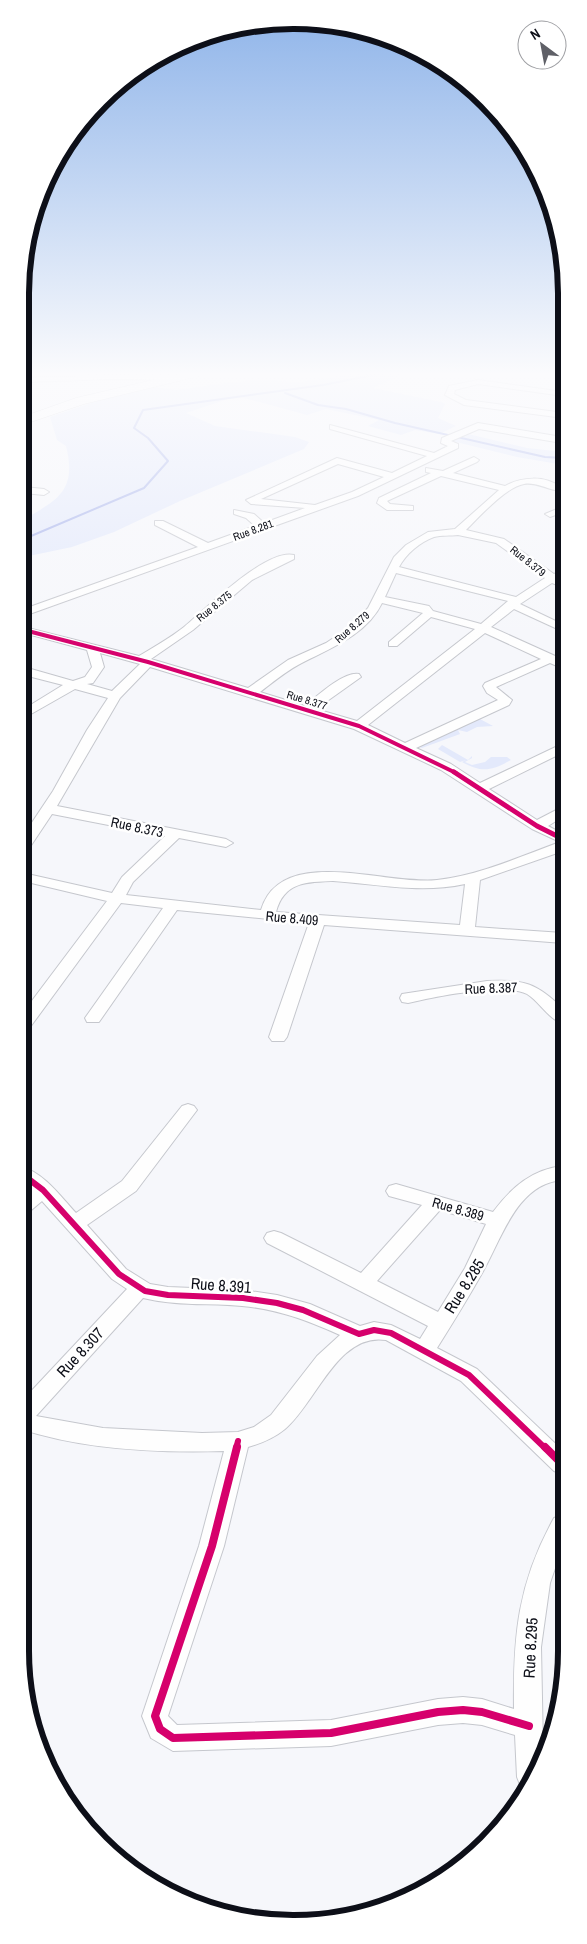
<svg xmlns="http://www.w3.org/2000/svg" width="587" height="1944" font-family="'Archivo Narrow',sans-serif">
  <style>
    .green { fill: #e3e9fb }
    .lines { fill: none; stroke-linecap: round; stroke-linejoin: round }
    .stream { stroke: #a6b2eb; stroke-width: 2 }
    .minor-casing { stroke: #c5c7cd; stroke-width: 2 }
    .highway-casing { stroke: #c5c7cd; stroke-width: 1 }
    .minor { fill: #fefefe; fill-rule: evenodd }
    .highway { fill: #fefefe; fill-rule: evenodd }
    .cycleway-far3-casing { stroke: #fff; stroke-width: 6 }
    .cycleway-far2-casing { stroke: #fff; stroke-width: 8 }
    .cycleway-far1-casing { stroke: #fff; stroke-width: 9 }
    .cycleway-casing { stroke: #fff; stroke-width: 11 }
    .cycleway-far3 { stroke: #d6006c; stroke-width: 4 }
    .cycleway-far2 { stroke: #d6006c; stroke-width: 5 }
    .cycleway-far1 { stroke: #d6006c; stroke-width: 6 }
    .cycleway { stroke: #d6006c; stroke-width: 8 }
    .labels { text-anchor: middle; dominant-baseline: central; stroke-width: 5; stroke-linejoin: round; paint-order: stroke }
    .far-street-label { font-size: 11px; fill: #0d0f18; stroke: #fff }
    .street-label { font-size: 14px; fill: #0d0f18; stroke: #fff }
    .near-street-label { font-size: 16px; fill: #0d0f18; stroke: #fff }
    .rim { fill: none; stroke: #0d0f18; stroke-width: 6 }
  </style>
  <rect width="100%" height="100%" fill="#f6f7fb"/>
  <g class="green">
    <path d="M363,373H406L373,388L441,402L445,404L438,418L456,426L439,434L415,430L401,435L368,426L379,420L326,409L307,415L237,396L186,413L215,426L295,437L309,442L304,449L180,501L114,532L72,547L24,557V519C59,500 77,489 66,446L57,440L50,417L112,396L154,387L176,390L233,382L261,380L299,382Z"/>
    <path d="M468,434L527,448L564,452V465L517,457L452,441Z"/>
    <path d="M480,719L493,726L477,727L467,732L458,730L460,734L422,748L416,746Z"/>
    <path d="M442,745L468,760L472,756V758L465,762L472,765L485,762L491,757H507L511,760C491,771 482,773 462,762L466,760L460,762L438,749Z"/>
  </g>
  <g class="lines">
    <g class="stream">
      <path d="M285,393L318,405L346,409L395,423L545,457L564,458"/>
      <path d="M24,539L144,488L168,461L148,438L134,428L143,410L323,385L383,373"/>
    </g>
    <defs>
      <g id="minor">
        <path d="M113,375L176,376L180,378L176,380L113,379L25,382V378Z"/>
        <path d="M478,380L564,392V396L478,384L455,390L454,394L466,400L564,413V418L464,405L445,395L449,386Z"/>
        <path d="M478,423L556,436L564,434V440L556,442L479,429L451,441L458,444V448L358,496L24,616V609L198,547L155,525V521H163L208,543L255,526L246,518L234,514V510L254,514L264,523L305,508L251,504L246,500L337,458L392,473L427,456L330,429V425L434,453L448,446L441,443L442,438ZM338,464L384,477L352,492L315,505L261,499Z"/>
        <path d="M474,457L479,460L477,462L453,473L505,486C521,477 545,475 560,487L555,490C545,488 534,482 524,484C506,487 479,517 466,530L504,539L554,574L564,570V577L561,578L564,581V585L560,586L552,583L520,604L564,625V632L514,609L491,627L564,660V669L550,663L496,687L512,700L509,705L416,748L451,764L480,783L564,743V752L489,789L537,820L564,806V816L548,826L563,834V851L480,880L475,927L563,933V943L324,925L287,1037L284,1041H272L269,1037L309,923L177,910L99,1022H87L85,1018L163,908L121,903L28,1030L22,1031V1014L107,901L23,881V873L112,893L122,877L165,836L52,814L28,850L23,851V836L53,791L87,730L108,698L75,689L24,718V709L63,685L24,675V667L73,681L85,677L92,667L87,650L24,633V627L139,656C154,647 170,638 184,627C205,610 266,548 294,555V559L252,580L193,630L151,659L248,688L288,660L326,643L347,629L368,608L394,557L406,545L428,532L455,529L499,490L441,476L387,501L390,504L413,506V510H387L377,503L379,498L431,473L426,472V468L443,471ZM458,535L496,543L545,578L516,597L399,567C406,554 420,542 434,537C441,535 451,536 458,535ZM396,573L508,601L481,624L433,611L429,606L385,597ZM382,603L423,613L389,642V646H397L431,617L475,629L357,721L316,709L361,677L359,674C344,671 317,696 305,706L260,692C272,683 285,672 298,665C328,649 366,636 382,603ZM485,633L541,659L485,683L483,686L487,693L498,700L405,743L368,725ZM100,653L140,664L112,691L87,684L93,683L104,667ZM150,667L354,729L441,770L532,829L560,842C519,857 480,875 437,880C387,886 281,843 261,910L126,895L133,882L179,838L226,847L233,843L226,839L57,806L120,698ZM333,881C378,884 420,894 465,884L460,925L276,912C284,882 306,882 333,881Z"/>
        <path d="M24,487L44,489L49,492L44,495L24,493Z"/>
        <path d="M564,506V512L550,517L545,514Z"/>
        <path d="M487,981C523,979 537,983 563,1009V1023C549,1020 540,1002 527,994C506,982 433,997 408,1003L402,1002L400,998L402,994Z"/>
        <path d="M188,1104L194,1106L197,1110L136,1191L87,1225L126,1269L150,1284L168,1287L243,1290L277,1295L310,1304L360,1326L374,1322L391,1325L420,1339L428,1326L267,1243L264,1238L267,1233L274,1231L281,1233L361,1273L422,1205L389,1196L386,1191L389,1186L396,1184L493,1212C511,1188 532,1169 563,1166V1180C516,1183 501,1241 481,1275C467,1300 452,1324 437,1348L477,1369L562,1450V1474L554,1471L461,1381L386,1340C338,1332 316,1403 285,1429C274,1438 262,1443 248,1447L224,1546L168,1716L177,1725L331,1720L438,1699L463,1697L482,1699L514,1709C513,1635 518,1583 554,1518L562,1515V1548L550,1583L541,1647L543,1749L527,1789L521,1787L517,1777L515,1735L482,1725L463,1723L438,1725L331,1746L173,1751L151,1738L142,1716L199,1546L224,1451C157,1453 85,1450 21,1429V1402L127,1289L112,1279L42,1201L29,1212L22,1214V1197L30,1190L22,1184V1167C44,1173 61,1197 76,1213L122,1181L182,1106ZM440,1210L486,1224L465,1268L438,1312L377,1281ZM143,1298C175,1306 209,1303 242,1306C278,1309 308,1321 340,1335L317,1356L271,1415L254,1427L238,1432L202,1433L103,1428L36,1416Z"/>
      </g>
      <path id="highway" d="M183,373H205L203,375L84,404L25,424V416L76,398Z"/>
    </defs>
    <use href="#minor" class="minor-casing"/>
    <use href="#highway" class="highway-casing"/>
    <use href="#minor" class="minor"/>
    <use href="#highway" class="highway"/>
    <defs>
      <path id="cycleway-far3" d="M24,630L148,662L359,726L456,773"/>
      <path id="cycleway-far2" d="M454,772L537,826L563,839"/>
      <g id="cycleway-far1">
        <path d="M22,1174L43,1190L119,1274L145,1291L168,1295L243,1298L277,1303L303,1310L359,1334L374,1330L391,1333L469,1375L546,1449"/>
        <path d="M236,1449L238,1441"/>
      </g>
      <g id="cycleway">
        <path d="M237,1447L212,1546L155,1716L160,1729L173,1738L331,1733L438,1712L463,1710L482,1712L529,1726"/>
        <path d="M545,1447L562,1464"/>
      </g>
    </defs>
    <use href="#cycleway-far3" class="cycleway-far3-casing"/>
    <use href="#cycleway-far2" class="cycleway-far2-casing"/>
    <use href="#cycleway-far1" class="cycleway-far1-casing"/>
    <use href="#cycleway" class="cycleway-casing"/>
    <use href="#cycleway-far3" class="cycleway-far3"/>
    <use href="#cycleway-far2" class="cycleway-far2"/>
    <use href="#cycleway-far1" class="cycleway-far1"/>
    <use href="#cycleway" class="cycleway"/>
  </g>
  <linearGradient id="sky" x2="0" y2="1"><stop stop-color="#8db3e9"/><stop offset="0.58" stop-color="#fbfbfd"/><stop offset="1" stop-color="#fbfbfd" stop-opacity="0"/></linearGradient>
  <rect width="587" height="645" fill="url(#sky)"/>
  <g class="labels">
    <g class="far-street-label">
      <text transform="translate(253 530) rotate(-20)">Rue 8.281</text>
      <text transform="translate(528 561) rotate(38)">Rue 8.379</text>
      <text transform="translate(214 606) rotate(-39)">Rue 8.375</text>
      <text transform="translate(352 627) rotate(-41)">Rue 8.279</text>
      <text transform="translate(307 700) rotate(17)">Rue 8.377</text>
    </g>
    <g class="street-label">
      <text transform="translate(137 827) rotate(12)">Rue 8.373</text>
      <text transform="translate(292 918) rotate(5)">Rue 8.409</text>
      <text transform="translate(491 988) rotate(-2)">Rue 8.387</text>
      <text transform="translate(458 1209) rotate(16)">Rue 8.389</text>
    </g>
    <g class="near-street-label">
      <text transform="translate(221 1285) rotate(4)">Rue 8.391</text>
      <text transform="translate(464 1286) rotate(-58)">Rue 8.285</text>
      <text transform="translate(80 1352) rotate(-47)">Rue 8.307</text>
      <text transform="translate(530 1648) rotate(-87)">Rue 8.295</text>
    </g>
  </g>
  <path d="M0 0H587V1944H0ZM293 29H294A264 264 0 0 1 558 293V1651A264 264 0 0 1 294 1915H293A264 264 0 0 1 29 1651V293A264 264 0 0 1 293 29Z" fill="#fff" fill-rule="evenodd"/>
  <path class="rim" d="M293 29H294A264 264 0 0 1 558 293V1651A264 264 0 0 1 294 1915H293A264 264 0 0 1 29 1651V293A264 264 0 0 1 293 29Z"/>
  <g transform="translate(542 45) rotate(328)"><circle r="24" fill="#ffffff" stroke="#9e9fa3"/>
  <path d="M0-4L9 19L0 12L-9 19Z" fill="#5f6067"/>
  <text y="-8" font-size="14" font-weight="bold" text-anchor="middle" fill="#0d0f18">N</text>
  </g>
</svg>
